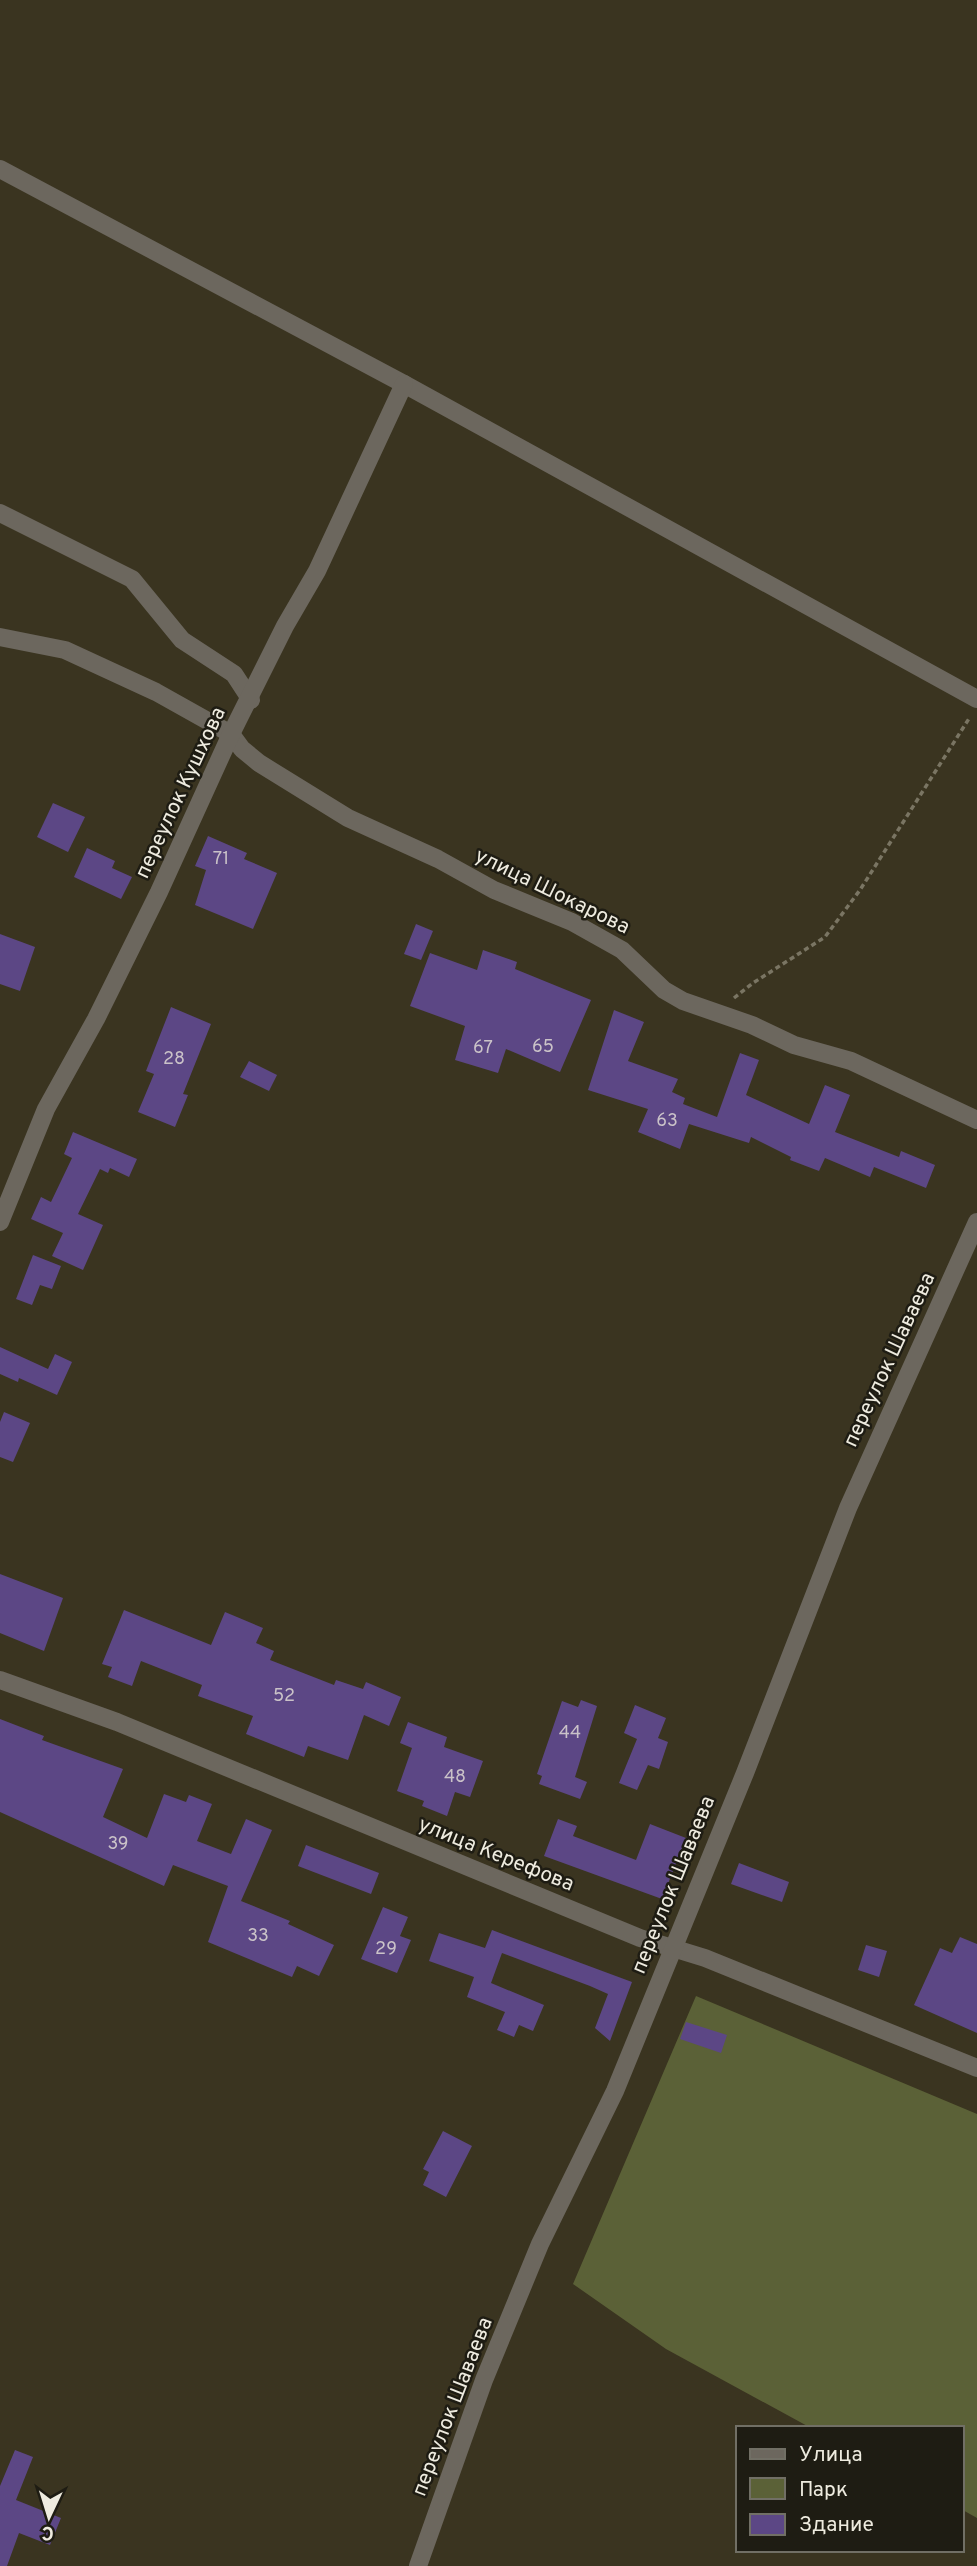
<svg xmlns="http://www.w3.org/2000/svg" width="977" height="2566" font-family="Overpass,sans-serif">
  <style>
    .green { fill: #5b6137 }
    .building { fill: #5c4785 }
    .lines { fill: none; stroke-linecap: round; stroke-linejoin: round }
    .path { stroke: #7a7563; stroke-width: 3.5; stroke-dasharray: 5 3.5; stroke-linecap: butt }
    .minor { stroke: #6c675e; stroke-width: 18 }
    .labels { text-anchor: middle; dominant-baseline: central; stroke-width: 5; stroke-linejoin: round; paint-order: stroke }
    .number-label { font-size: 18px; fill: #cac2c8 }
    .street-label { font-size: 21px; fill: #eeebdf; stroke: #1e1c13 }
  </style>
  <rect width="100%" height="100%" fill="#3a3420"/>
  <path class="green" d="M696,1996L977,2114V2518L961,2509V2428H811L666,2349L573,2284Z"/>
  <g class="building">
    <path d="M53,803L85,817L68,852L37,837Z"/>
    <path d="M208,836L247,853L244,859L277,873L253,929L195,905L206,870L195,866Z"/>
    <path d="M87,848L115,861L112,868L132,877L121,899L74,877Z"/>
    <path d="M416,924L433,931L421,960L404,954Z"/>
    <path d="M0,934L35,947L20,991L0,984Z"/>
    <path d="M483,950L517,962L515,969L591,1000L560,1072L506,1049L498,1073L455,1060L465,1026L410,1006L430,953L477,970Z"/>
    <path d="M171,1007L211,1024L183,1094L188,1095L175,1127L138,1112L154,1074L146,1071Z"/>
    <path d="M614,1010L644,1022L628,1061L678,1079L672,1092L685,1098L683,1104L717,1117L740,1053L759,1060L746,1095L809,1124L825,1085L850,1095L835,1132L899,1157L901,1151L935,1165L926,1188L874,1167L870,1177L825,1158L819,1171L790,1160L791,1157L751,1137L749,1143L689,1124L680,1149L638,1132L648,1109L588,1090Z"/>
    <path d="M249,1061L277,1075L269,1091L240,1077Z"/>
    <path d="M73,1132L137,1159L129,1177L110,1168L108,1173L100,1169L78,1214L103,1225L83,1270L52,1256L63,1233L31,1219L41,1197L51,1202L72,1158L64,1154Z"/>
    <path d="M33,1255L61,1266L52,1289L40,1285L32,1305L16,1299Z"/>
    <path d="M0,1347L48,1369L55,1354L72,1362L57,1395L19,1378L18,1382L0,1374Z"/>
    <path d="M4,1412L30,1423L13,1462L0,1457V1422Z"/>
    <path d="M0,1574L63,1598L44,1651L0,1633Z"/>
    <path d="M124,1610L211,1645L225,1612L263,1628L256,1643L274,1651L270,1660L334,1685L336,1680L363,1689L366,1682L401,1697L389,1726L364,1715L348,1760L308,1746L304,1757L246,1734L253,1716L198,1696L202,1685L141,1661L132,1686L108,1677L112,1667L102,1664Z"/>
    <path d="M581,1700L597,1706L575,1777L587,1782L580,1799L539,1784L542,1776L537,1774L562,1701L578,1707Z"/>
    <path d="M635,1705L666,1718L658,1738L668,1742L659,1769L648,1765L637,1790L619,1783L637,1739L624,1733Z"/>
    <path d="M0,1719L44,1736L42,1740L123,1769L103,1817L147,1838L164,1794L186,1802L189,1795L212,1804L197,1841L231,1854L246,1819L272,1830L241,1901L290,1921L288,1924L334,1945L319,1976L297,1966L292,1977L208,1942L228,1886L173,1865L164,1886L0,1812Z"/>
    <path d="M408,1722L447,1737L444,1747L483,1761L470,1797L455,1792L447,1816L422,1806L424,1801L397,1791L412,1748L400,1743Z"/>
    <path d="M558,1819L577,1826L573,1836L636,1860L650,1824L686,1838L662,1899L544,1856Z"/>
    <path d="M306,1845L379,1873L371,1894L298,1866Z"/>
    <path d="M739,1863L789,1882L782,1902L731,1884Z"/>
    <path d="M383,1907L408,1917L400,1936L411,1940L397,1973L361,1959Z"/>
    <path d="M492,1930L632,1982L610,2041L595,2028L608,1994L590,1986L502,1953L491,1983L544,2005L533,2031L519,2025L514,2037L497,2030L505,2012L467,1997L474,1977L429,1961L439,1933L485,1948Z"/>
    <path d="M960,1937L977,1944V2033L914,2005L940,1948L952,1953Z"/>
    <path d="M866,1945L887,1951L879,1977L858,1970Z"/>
    <path d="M686,2022L727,2035L721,2053L680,2039Z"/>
    <path d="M443,2131L472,2146L446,2197L423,2185L429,2172L423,2169Z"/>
    <path d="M15,2450L33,2457L16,2500L61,2518L50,2545L19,2533L7,2566H0V2486Z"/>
  </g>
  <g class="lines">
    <path class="path" d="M734,998L753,983L825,937L860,890L970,717"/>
    <g class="minor">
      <path d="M0,169L404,384L977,699"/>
      <path d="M0,513L132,579L182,640L234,674L251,700"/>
      <path d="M0,637L65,650L156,692L231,734L242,749L259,763L348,818L438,859L494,890L572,922L622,950L664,990L683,1001L752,1025L794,1045L851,1061L977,1120"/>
      <path d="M0,1222L46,1109L96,1019L159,892L231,734L285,626L317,571L404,384"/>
      <path d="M0,1680L117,1722L640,1938L705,1958L977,2068"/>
      <path d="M418,2566L484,2380L540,2244L615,2091L745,1773L848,1508L977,1222"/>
    </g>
  </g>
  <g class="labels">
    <g class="number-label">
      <text x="221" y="859">71</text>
      <text x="543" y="1047">65</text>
      <text x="483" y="1048">67</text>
      <text x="174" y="1059">28</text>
      <text x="667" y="1121">63</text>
      <text x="284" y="1696">52</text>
      <text x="570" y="1733">44</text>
      <text x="455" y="1777">48</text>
      <text x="118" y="1844">39</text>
      <text x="258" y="1936">33</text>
      <text x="386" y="1949">29</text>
    </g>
    <g class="street-label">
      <text transform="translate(181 793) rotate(-65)">переулок Кушхова</text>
      <text transform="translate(552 892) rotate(26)">улица Шокарова</text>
      <text transform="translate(890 1360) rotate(-65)">переулок Шаваева</text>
      <text transform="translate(496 1855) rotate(22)">улица Керефова</text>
      <text transform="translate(674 1885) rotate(-68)">переулок Шаваева</text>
      <text transform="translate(453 2407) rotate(-69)">переулок Шаваева</text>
    </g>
  </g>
  <rect x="736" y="2426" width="228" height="126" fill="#1e1c13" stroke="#716f65" stroke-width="2"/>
  <rect x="750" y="2449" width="35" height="10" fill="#6c675e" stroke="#716f65" stroke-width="2"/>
  <text x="799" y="2461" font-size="21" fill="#eeebdf">Улица</text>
  <rect x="750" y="2478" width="35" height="21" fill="#5b6137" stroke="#716f65" stroke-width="2"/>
  <text x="799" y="2496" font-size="21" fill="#eeebdf">Парк</text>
  <rect x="750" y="2514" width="35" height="21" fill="#5c4785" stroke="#716f65" stroke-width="2"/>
  <text x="799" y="2531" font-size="21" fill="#eeebdf">Здание</text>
  <g transform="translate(49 2517) rotate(184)" stroke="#1e1c13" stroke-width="5" paint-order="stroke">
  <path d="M0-5L12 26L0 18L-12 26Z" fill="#eeebdf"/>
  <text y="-10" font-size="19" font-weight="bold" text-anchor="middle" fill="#eeebdf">С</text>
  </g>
</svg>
